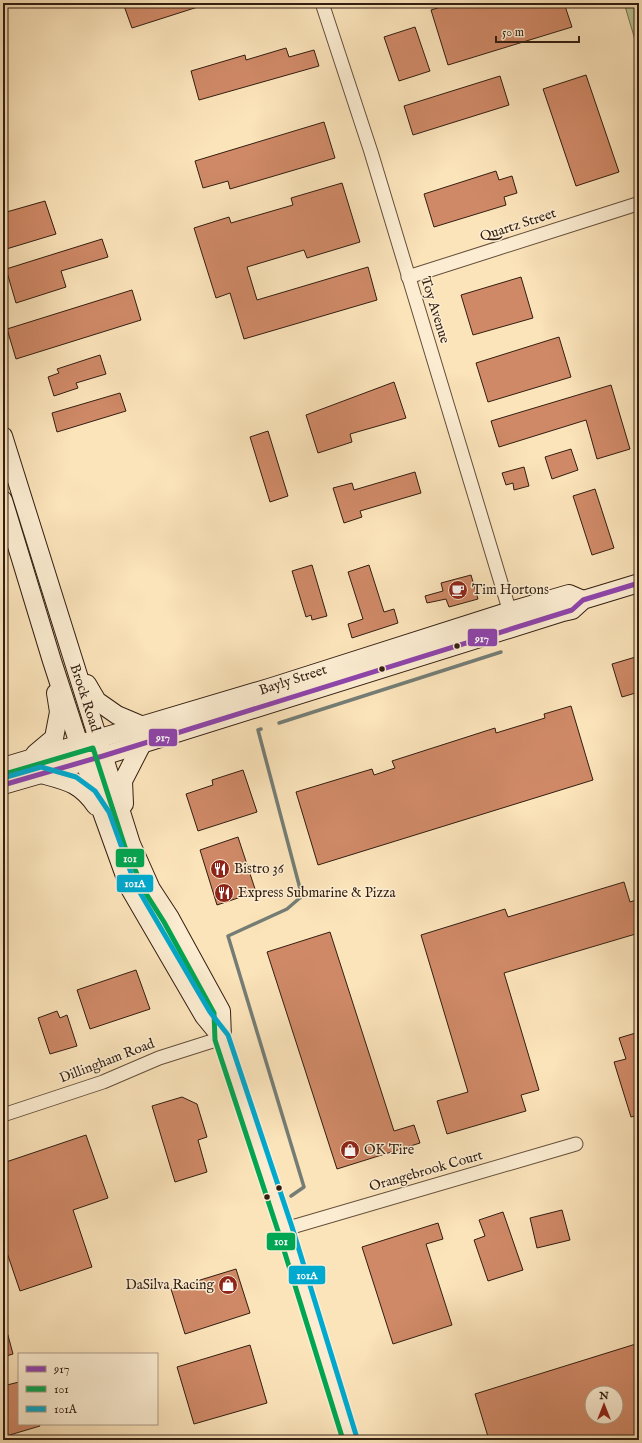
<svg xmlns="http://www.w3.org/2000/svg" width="642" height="1443" font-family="'IM FELL English',serif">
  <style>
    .green { fill: #bac593; stroke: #767252 }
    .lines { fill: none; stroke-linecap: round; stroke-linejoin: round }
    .stream { stroke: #747d75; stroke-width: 3.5 }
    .building { fill: #cf8967; stroke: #321e11; fill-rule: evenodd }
    .minor-casing { stroke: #644f3b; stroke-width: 15 }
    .secondary-casing { stroke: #321e11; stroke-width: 20 }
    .minor { stroke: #fcedd2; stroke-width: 13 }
    .secondary { stroke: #fcedd2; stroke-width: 18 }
    .bus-1-casing { stroke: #fcedd2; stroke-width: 8 }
    .bus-2-casing { stroke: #fcedd2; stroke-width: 8 }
    .bus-3-casing { stroke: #fcedd2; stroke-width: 8 }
    .bus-1 { stroke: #8e44ad; stroke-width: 5 }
    .bus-2 { stroke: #00a651; stroke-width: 5 }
    .bus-3 { stroke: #00a9ce; stroke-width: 5 }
    .bus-dot { fill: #321e11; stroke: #fcedd2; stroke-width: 1.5 }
    .labels { text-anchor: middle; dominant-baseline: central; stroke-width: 3; stroke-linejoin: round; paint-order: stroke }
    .street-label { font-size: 14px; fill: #321e11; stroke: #fcedd2 }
    .poi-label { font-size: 14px; fill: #321e11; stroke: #fcedd2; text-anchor: start }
    .line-badge { stroke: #fcedd2; stroke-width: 1.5 }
    .badge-label { font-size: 11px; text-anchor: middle; font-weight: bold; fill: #fff }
  </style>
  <rect width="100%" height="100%" fill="#fbe3ba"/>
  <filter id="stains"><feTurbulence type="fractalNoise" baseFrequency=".005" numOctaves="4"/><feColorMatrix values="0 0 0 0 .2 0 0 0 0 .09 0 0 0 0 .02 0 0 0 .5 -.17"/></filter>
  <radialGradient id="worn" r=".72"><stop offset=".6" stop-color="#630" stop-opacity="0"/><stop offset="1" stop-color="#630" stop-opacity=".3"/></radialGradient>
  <path class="green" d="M624,3H639V53Z"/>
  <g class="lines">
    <g class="stream">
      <path d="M279,723L501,652"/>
      <path d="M261,729L258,730L302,896L287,909L228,936L304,1187L291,1196"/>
    </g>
  </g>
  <g class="building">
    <path d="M123,3H204V5L132,28Z"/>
    <path d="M454,3H564L572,27L448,65L431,10Z"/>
    <path d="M415,27L430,71L399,81L384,37Z"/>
    <path d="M286,48L289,57L314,50L319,66L199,100L191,71L245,55L246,60Z"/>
    <path d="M586,75L619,172L576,186L543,89Z"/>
    <path d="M500,76L509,105L413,135L404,106Z"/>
    <path d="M324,122L335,158L230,189L228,181L203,188L195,161Z"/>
    <path d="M496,171L499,180L512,176L517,193L504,197L506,205L434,227L424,194Z"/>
    <path d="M342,183L360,242L307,258L304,250L247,267L257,300L368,267L377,300L244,339L230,293L216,298L194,228L229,217L231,223L293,205L291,198Z"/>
    <path d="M45,201L56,234L3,250V213Z"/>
    <path d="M102,239L108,257L61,271L66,287L16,303L6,269Z"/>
    <path d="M521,277L533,318L473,335L461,295Z"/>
    <path d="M132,290L141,320L16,359L7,329Z"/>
    <path d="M559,337L571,377L488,402L476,363Z"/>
    <path d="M100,355L106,374L76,383L78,388L54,396L48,377L59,373L57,369Z"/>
    <path d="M394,382L406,418L350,434L352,442L318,453L306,415Z"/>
    <path d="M611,385L630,449L597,459L586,420L499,447L491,421Z"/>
    <path d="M120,393L126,411L57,432L52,413Z"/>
    <path d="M268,431L288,496L270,502L250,437Z"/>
    <path d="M571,449L578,470L552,479L545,457Z"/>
    <path d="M524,467L529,486L514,490L513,483L506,485L502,473Z"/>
    <path d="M415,472L421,493L360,511L362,517L344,523L333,488L352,483L354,490Z"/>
    <path d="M595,489L614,548L592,555L573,496Z"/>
    <path d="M312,565L327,616L312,620L311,615L306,617L292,571Z"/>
    <path d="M369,565L384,612L394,609L398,623L352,638L348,624L363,619L348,572Z"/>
    <path d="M471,575L478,599L449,607L446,599L427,603L425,596L443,591L441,583Z"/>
    <path d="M639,656V692L622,697L612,664Z"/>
    <path d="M571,706L593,780L318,865L296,792L372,769L374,775L395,768L392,761L495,728L496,733L545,718L544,714Z"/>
    <path d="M243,770L257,812L198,831L186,794L213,785L212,780Z"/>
    <path d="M238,837L256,892L217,905L200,850Z"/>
    <path d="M624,882L630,902L639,899V933L504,973L539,1090L521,1095L526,1111L447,1134L437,1101L468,1092L421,935L505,909L508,917Z"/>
    <path d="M330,932L394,1131L414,1125L420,1143L337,1169L267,952Z"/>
    <path d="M136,970L150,1009L90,1029L77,990Z"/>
    <path d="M57,1011L60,1018L67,1015L77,1046L50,1054L38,1018Z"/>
    <path d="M639,1032V1115L631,1117L614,1062L626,1059L619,1038Z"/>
    <path d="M182,1097L197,1104L207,1137L198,1140L207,1172L175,1182L152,1106Z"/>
    <path d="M86,1135L108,1198L73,1210L92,1267L20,1291L3,1241V1163Z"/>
    <path d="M562,1210L570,1240L537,1248L530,1218Z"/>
    <path d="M503,1212L523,1270L488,1281L474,1240L485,1236L479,1220Z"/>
    <path d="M438,1223L443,1239L426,1244L452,1325L393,1344L362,1247Z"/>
    <path d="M236,1269L250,1313L185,1334L171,1289Z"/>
    <path d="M6,1328L13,1354L3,1357V1329Z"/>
    <path d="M639,1343V1440H489L475,1394ZM592,1393H616V1417H592Z"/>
    <path d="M250,1345L267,1403L194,1424L177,1367Z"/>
    <path d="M19,1382V1424H39L40,1426L3,1437V1386Z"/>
  </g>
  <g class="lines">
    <defs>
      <g id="minor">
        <path d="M322,3L371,152L512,619"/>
        <path d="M408,277L637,204"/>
        <path d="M3,1115L103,1082L159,1058L222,1038"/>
        <path d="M285,1229L576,1144"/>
      </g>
      <g id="secondary">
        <path d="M3,436L131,844L151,889L170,918L221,1011L222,1038L285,1229L350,1440"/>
        <path d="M3,500L52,661L93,787L129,887L204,1016L222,1038"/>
        <path d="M87,684L97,701L117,715L143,726"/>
        <path d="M35,754L54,738L59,712L56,693"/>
        <path d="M3,767L272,687L510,611L569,594L583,600"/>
        <path d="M41,774C67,781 80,783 96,806"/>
        <path d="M3,785L103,756L563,612L572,610L583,600L639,583"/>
        <path d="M124,804L123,781L142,744"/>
      </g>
    </defs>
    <use href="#minor" class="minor-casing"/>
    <use href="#secondary" class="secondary-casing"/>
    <use href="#minor" class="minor"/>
    <use href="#secondary" class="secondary"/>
    <defs>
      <path id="bus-1" d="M3,785L103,756L572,610L583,600L639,583"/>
      <path id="bus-2" d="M5,774L93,748L125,847L145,892L164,922L214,1013L215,1040L278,1231L343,1440"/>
      <path id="bus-3" d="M3,778L41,767L76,777L95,791L109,812L135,884L210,1012L228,1035L292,1227L357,1438"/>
    </defs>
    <use href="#bus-1" class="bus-1-casing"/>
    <use href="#bus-2" class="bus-2-casing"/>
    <use href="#bus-3" class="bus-3-casing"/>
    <use href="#bus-1" class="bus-1"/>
    <use href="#bus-2" class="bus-2"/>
    <use href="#bus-3" class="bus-3"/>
  </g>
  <defs>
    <symbol id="cafe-disc" viewBox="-11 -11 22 22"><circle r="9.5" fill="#8f2418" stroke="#fcedd2"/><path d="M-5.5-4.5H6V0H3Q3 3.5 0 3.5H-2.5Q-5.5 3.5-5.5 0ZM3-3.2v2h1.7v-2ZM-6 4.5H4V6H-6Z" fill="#fff"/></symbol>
    <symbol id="restaurant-disc" viewBox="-11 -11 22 22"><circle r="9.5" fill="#8f2418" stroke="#fcedd2"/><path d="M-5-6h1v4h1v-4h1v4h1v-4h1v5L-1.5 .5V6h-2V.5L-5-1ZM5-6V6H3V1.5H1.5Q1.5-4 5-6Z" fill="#fff"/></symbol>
    <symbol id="shop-disc" viewBox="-11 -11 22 22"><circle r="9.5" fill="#8f2418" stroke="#fcedd2"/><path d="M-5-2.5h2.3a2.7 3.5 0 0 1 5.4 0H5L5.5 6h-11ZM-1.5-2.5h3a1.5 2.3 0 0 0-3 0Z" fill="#fff"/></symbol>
  </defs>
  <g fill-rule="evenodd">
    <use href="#cafe-disc" x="447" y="579" width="22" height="22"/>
    <use href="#restaurant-disc" x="209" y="858" width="22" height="22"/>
    <use href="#restaurant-disc" x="213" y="882" width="22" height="22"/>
    <use href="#shop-disc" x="339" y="1139" width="22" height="22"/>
    <use href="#shop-disc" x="217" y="1274" width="22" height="22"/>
  </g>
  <g class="bus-dot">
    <circle cx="457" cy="646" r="3.5"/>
    <circle cx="382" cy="669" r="3.5"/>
    <circle cx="279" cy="1188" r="3.5"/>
    <circle cx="267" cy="1197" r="3.5"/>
  </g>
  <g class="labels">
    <g class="street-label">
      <text transform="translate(518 225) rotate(-18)">Quartz Street</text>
      <text transform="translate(435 310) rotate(73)">Toy Avenue</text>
      <text transform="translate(293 680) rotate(-18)">Bayly Street</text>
      <text transform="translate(85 698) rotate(72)">Brock Road</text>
      <text transform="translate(107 1061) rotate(-21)">Dillingham Road</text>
      <text transform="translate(426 1171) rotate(-16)">Orangebrook Court</text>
    </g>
    <g class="poi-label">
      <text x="472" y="590">Tim Hortons</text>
      <text x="234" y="869">Bistro 36</text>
      <text x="238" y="893">Express Submarine &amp; Pizza</text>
      <text x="364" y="1150">OK Tire</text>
      <text x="214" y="1285" text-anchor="end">DaSilva Racing</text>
    </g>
  </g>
  <g class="line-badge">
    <rect x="467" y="628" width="31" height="19" rx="4" fill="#8e44ad"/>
    <rect x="148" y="728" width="30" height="19" rx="4" fill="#8e44ad"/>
    <rect x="115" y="848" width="30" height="20" rx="4" fill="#00a651"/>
    <rect x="116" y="874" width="38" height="19" rx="4" fill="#00a9ce"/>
    <rect x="266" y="1232" width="30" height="19" rx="4" fill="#00a651"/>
    <rect x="288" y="1265" width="38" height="20" rx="4" fill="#00a9ce"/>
  </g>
  <g class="badge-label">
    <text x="482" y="642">917</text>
    <text x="163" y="741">917</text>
    <text x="130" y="862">101</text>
    <text x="135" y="887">101A</text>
    <text x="281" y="1245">101</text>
    <text x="307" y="1279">101A</text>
  </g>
  <rect width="642" height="1443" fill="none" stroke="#fbe3ba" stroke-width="16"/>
  <rect x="4" y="4" width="634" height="1435" fill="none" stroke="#321e11" stroke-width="2"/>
  <rect x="8" y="8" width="626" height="1427" fill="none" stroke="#321e11"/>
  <rect x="18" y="1353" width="140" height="72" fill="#fcedd2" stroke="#ab9a85"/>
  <rect x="26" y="1366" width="20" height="6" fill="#8e44ad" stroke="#ab9a85"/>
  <text x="54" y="1373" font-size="12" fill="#321e11">917</text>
  <rect x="26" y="1386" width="20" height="6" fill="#00a651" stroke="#ab9a85"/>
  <text x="54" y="1393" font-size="12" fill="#321e11">101</text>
  <rect x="26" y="1406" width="20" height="6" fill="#00a9ce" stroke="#ab9a85"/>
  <text x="54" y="1413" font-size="12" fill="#321e11">101A</text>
  <g transform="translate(604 1405)"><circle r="19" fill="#fcedd2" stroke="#ab9a85"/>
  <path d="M0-3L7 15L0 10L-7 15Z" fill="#8f2418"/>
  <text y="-6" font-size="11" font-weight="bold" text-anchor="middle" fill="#321e11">N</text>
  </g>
  <path d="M496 36v6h83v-6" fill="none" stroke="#321e11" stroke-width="2"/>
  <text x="502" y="36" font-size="12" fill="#321e11" stroke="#fcedd2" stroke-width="3" paint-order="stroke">50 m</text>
  <rect width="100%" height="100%" filter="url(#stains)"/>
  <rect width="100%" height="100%" fill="url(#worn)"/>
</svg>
